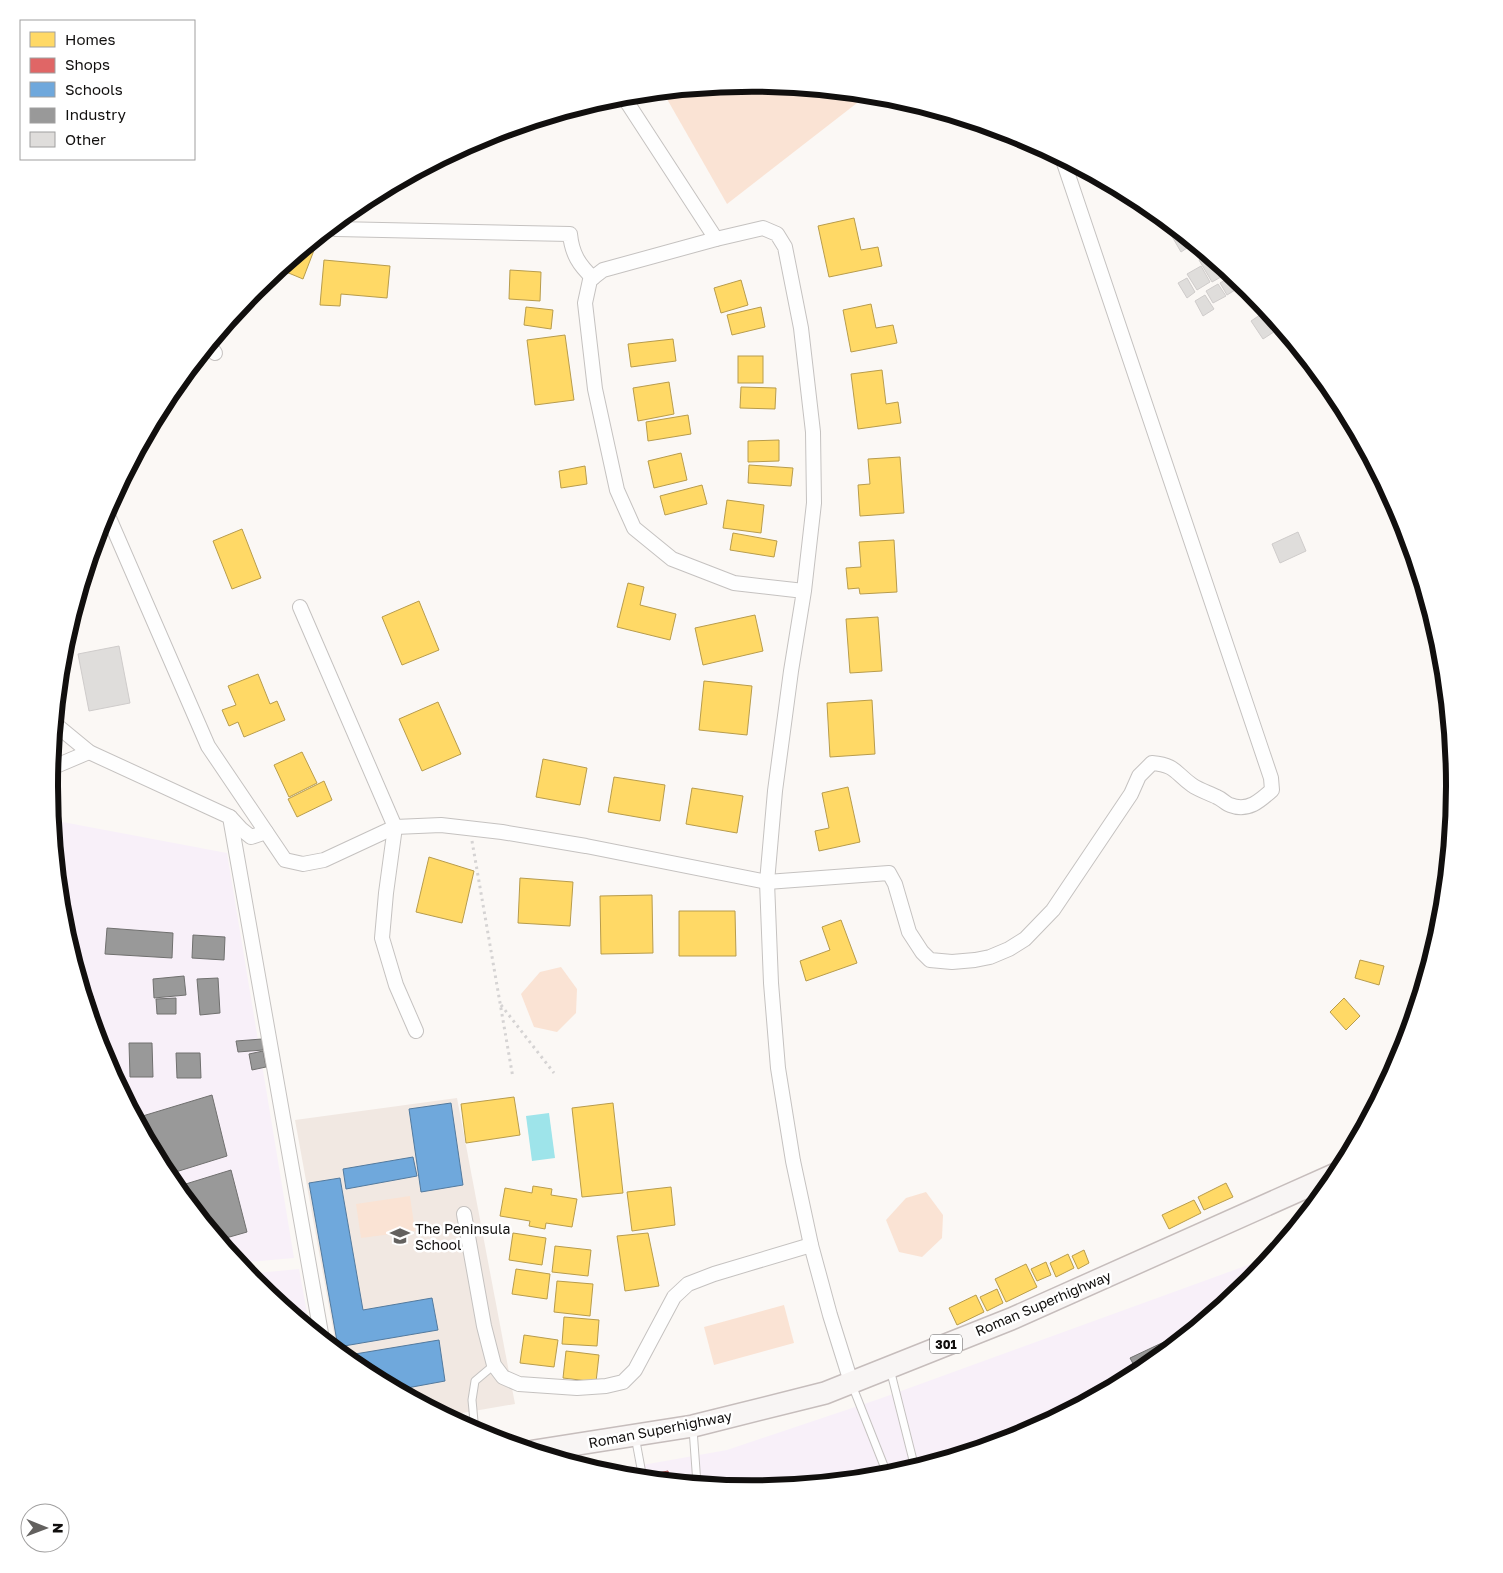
<svg xmlns="http://www.w3.org/2000/svg" width="1503" height="1573" font-family="'Golos Text',sans-serif">
  <style>
    .commercial { fill: #f8f0f9 }
    .built { fill: #f1e8e2 }
    .green { fill: #fae3d4 }
    .water { fill: #9ee4ea }
    .homes { fill: #ffd966; stroke: #b89c4c }
    .shops { fill: #e06666; stroke: #a24c4c }
    .schools { fill: #6fa8dc; stroke: #537a9e }
    .industry { fill: #999; stroke: #70706f }
    .building { fill: #dfdddb; stroke: #cfcccb }
    .lines { fill: none; stroke-linecap: round; stroke-linejoin: round }
    .service-casing { stroke: #c5c2c0; stroke-width: 9 }
    .minor-casing { stroke: #c5c2c0; stroke-width: 16 }
    .primary-casing { stroke: #c6bdbc; stroke-width: 24 }
    .path { stroke: #d5d3d3; stroke-width: 3; stroke-dasharray: 2.5 4; stroke-linecap: butt }
    .service { stroke: #fefefe; stroke-width: 7 }
    .minor { stroke: #fefefe; stroke-width: 14 }
    .primary { stroke: #f8f5f4; stroke-width: 21 }
    .labels { text-anchor: middle; dominant-baseline: central; stroke-width: 5; stroke-linejoin: round; paint-order: stroke }
    .shield { fill: #fff; stroke: #585756; stroke-width: 1 }
    .shield-label { font-size: 12px; font-weight: bold; fill: #110f0e }
    .poi-label { font-size: 14px; fill: #110f0e; stroke: #fff; text-anchor: start }
    .street-label { font-size: 14px; fill: #110f0e; stroke: #fff }
    .rim { fill: none; stroke: #110f0e; stroke-width: 6 }
  </style>
  <rect width="100%" height="100%" fill="#fbf8f5"/>
  <g class="commercial">
    <path d="M52,820L227,853L294,1258L237,1263L167,1177L102,1055L62,923Z"/>
    <path d="M1270,1257L1248,1284L1142,1371L1020,1436L888,1476L751,1489L614,1476L603,1472L727,1450L879,1399Z"/>
    <path d="M299,1269L310,1329L254,1283L247,1274Z"/>
  </g>
  <path class="built" d="M457,1098L515,1404L445,1416L361,1371L337,1351L295,1120Z"/>
  <g class="green">
    <path d="M752,84L862,95L857,103L727,204L663,92Z"/>
    <path d="M561,967L577,989L576,1013L557,1032L534,1027L521,994L540,972Z"/>
    <path d="M926,1192L943,1215L942,1238L922,1257L899,1252L886,1220L906,1198Z"/>
    <path d="M410,1196L415,1231L361,1238L356,1204Z"/>
    <path d="M784,1305L794,1343L714,1365L704,1327Z"/>
  </g>
  <path class="water" d="M549,1113L555,1158L532,1161L526,1116Z"/>
  <g class="homes">
    <path d="M854,218L861,250L878,247L882,266L829,277L818,226Z"/>
    <path d="M311,243L316,245L303,279L279,269Z"/>
    <path d="M324,260L390,266L387,298L341,294L340,306L320,305Z"/>
    <path d="M510,270L541,272L540,301L509,299Z"/>
    <path d="M741,280L748,305L721,313L714,288Z"/>
    <path d="M871,304L876,328L893,325L897,343L851,352L843,310Z"/>
    <path d="M526,307L553,310L551,329L524,325Z"/>
    <path d="M761,307L765,327L732,335L727,315Z"/>
    <path d="M565,335L574,400L535,405L527,340Z"/>
    <path d="M673,339L676,361L631,367L628,344Z"/>
    <rect x="738" y="356" width="25" height="27"/>
    <path d="M882,370L886,404L898,402L901,423L858,429L851,374Z"/>
    <path d="M669,382L674,414L638,421L633,388Z"/>
    <path d="M741,387L776,388L775,409L740,408Z"/>
    <path d="M688,415L691,434L648,441L646,422Z"/>
    <path d="M779,440V461L748,462V441Z"/>
    <path d="M681,453L687,480L654,488L648,461Z"/>
    <path d="M900,457L904,513L860,516L858,485L870,484L868,459Z"/>
    <path d="M749,465L793,468L791,486L748,483Z"/>
    <path d="M585,466L587,484L561,488L559,471Z"/>
    <path d="M702,485L707,504L665,515L660,496Z"/>
    <path d="M727,500L764,505L761,533L723,528Z"/>
    <path d="M242,529L261,578L232,589L213,541Z"/>
    <path d="M733,533L777,541L774,557L730,550Z"/>
    <path d="M894,540L897,592L860,594L859,588L848,589L846,568L861,567L859,542Z"/>
    <path d="M628,583L644,587L640,605L676,614L670,640L617,627Z"/>
    <path d="M419,601L439,650L402,665L382,617Z"/>
    <path d="M755,615L763,651L703,665L695,628Z"/>
    <path d="M878,617L882,671L850,673L846,619Z"/>
    <path d="M258,674L270,704L277,701L285,720L244,737L238,722L229,726L222,710L236,705L228,686Z"/>
    <path d="M704,681L752,686L747,735L699,730Z"/>
    <path d="M872,700L875,754L830,757L827,703Z"/>
    <path d="M438,702L461,754L422,771L399,719Z"/>
    <path d="M302,752L317,783L289,797L274,765Z"/>
    <path d="M543,759L587,768L580,805L536,797Z"/>
    <path d="M614,777L665,785L660,821L608,812Z"/>
    <path d="M324,781L332,800L297,817L288,799Z"/>
    <path d="M848,787L860,842L819,851L815,831L829,828L822,793Z"/>
    <path d="M692,788L743,796L737,833L686,824Z"/>
    <path d="M429,857L474,871L462,923L416,912Z"/>
    <path d="M520,878L573,882L570,926L518,923Z"/>
    <path d="M652,895L653,953L601,954L600,896Z"/>
    <path d="M679,911H735L736,956H679Z"/>
    <path d="M841,920L857,963L806,981L800,961L830,950L822,927Z"/>
    <path d="M1360,960L1384,966L1379,985L1355,978Z"/>
    <path d="M1344,998L1360,1016L1346,1030L1330,1012Z"/>
    <path d="M1404,1044L1401,1056L1397,1062L1392,1049Z"/>
    <path d="M514,1097L520,1135L466,1143L461,1104Z"/>
    <path d="M613,1103L623,1193L582,1197L572,1108Z"/>
    <path d="M1226,1183L1233,1197L1204,1210L1198,1197Z"/>
    <path d="M533,1186L552,1189L551,1195L577,1199L572,1227L546,1223L545,1229L529,1226L530,1221L500,1216L505,1188L532,1193Z"/>
    <path d="M671,1187L675,1225L632,1231L627,1192Z"/>
    <path d="M1194,1200L1201,1213L1169,1229L1162,1215Z"/>
    <path d="M513,1233L546,1238L542,1265L509,1260Z"/>
    <path d="M648,1233L659,1286L625,1291L617,1236Z"/>
    <path d="M555,1246L591,1250L588,1276L552,1272Z"/>
    <path d="M1084,1250L1089,1263L1078,1269L1072,1256Z"/>
    <path d="M1068,1254L1074,1268L1056,1277L1050,1263Z"/>
    <path d="M1046,1262L1051,1275L1037,1281L1031,1269Z"/>
    <path d="M1026,1264L1037,1287L1006,1302L995,1279Z"/>
    <path d="M516,1269L550,1274L547,1299L512,1294Z"/>
    <path d="M557,1281L593,1284L590,1316L554,1312Z"/>
    <path d="M997,1289L1003,1303L987,1311L980,1297Z"/>
    <path d="M976,1295L984,1312L957,1325L949,1308Z"/>
    <path d="M564,1317L599,1320L597,1346L562,1344Z"/>
    <path d="M524,1335L558,1340L554,1367L520,1363Z"/>
    <path d="M566,1351L599,1355L596,1382L563,1378Z"/>
  </g>
  <path class="shops" d="M668,1471L670,1481L649,1479L648,1475Z"/>
  <g class="schools">
    <path d="M451,1103L463,1185L421,1192L409,1109Z"/>
    <path d="M413,1157L417,1176L346,1189L343,1169Z"/>
    <path d="M340,1178L363,1310L432,1298L438,1330L338,1347L309,1183Z"/>
    <path d="M439,1340L445,1381L396,1390L361,1371L343,1356Z"/>
  </g>
  <g class="industry">
    <path d="M107,928L173,933L172,958L105,954Z"/>
    <path d="M193,935L225,937L224,960L192,958Z"/>
    <path d="M184,976L186,995L154,998L153,979Z"/>
    <path d="M218,978L220,1013L200,1015L197,979Z"/>
    <path d="M84,996H93V1010H88Z"/>
    <path d="M176,998V1014H157L156,999Z"/>
    <path d="M262,1039L263,1050L238,1052L236,1041Z"/>
    <path d="M129,1043H152L153,1077H130Z"/>
    <path d="M263,1051L266,1067L252,1070L249,1054Z"/>
    <path d="M176,1053H200L201,1078H177Z"/>
    <path d="M212,1095L227,1156L166,1175L136,1118Z"/>
    <path d="M231,1170L247,1232L219,1240L176,1187Z"/>
    <path d="M1188,1333L1174,1344L1172,1340Z"/>
    <path d="M1166,1341L1169,1348L1138,1373L1130,1358Z"/>
  </g>
  <g class="building">
    <path d="M1176,230L1193,244L1181,252L1170,233Z"/>
    <path d="M1206,255L1228,273L1212,282L1199,260Z"/>
    <path d="M1201,266L1210,282L1197,290L1187,274Z"/>
    <path d="M1232,276L1240,287L1227,295L1220,283Z"/>
    <path d="M1187,278L1195,292L1187,298L1178,283Z"/>
    <path d="M1218,284L1226,296L1213,303L1206,291Z"/>
    <path d="M1205,295L1214,309L1203,316L1195,301Z"/>
    <path d="M1266,311L1280,328L1263,339L1251,321Z"/>
    <path d="M1298,532L1306,551L1280,563L1272,544Z"/>
    <path d="M119,646L130,703L89,711L78,654Z"/>
  </g>
  <g class="lines">
    <defs>
      <g id="service">
        <path d="M890,1369L915,1468"/>
        <path d="M852,1385L888,1476"/>
        <path d="M693,1429L697,1484"/>
        <path d="M475,1432L472,1400L475,1381L494,1365"/>
        <path d="M635,1436L643,1479"/>
      </g>
      <g id="minor">
        <path d="M623,96L716,239"/>
        <path d="M331,227L336,229L570,234C572,254 579,265 593,278"/>
        <path d="M209,345L215,353"/>
        <path d="M106,511L208,746L285,860L303,864L324,860L395,827L441,825L502,832L586,846L767,882L889,873L895,884L909,932L922,952L930,960L952,962L975,960L990,957L1009,949L1025,939L1053,910L1131,794L1139,776L1152,763C1176,765 1175,773 1192,785C1199,790 1209,793 1217,797C1222,799 1226,804 1230,805C1248,812 1260,801 1272,790L1271,778L1063,160"/>
        <path d="M804,591L734,583L672,559L634,528L617,490L595,389L585,303L590,280L603,270L716,239L763,228L777,234L785,247L801,328L813,432L814,503L804,591L791,671L775,791L767,882L771,983L778,1068L793,1161L811,1245L830,1315L851,1382"/>
        <path d="M300,607L395,827L386,893L382,938L396,985L416,1031"/>
        <path d="M55,724L89,752L230,817L322,1339"/>
        <path d="M51,766H56L89,752"/>
        <path d="M230,817L241,829L251,837L266,832"/>
        <path d="M464,1214L484,1326L494,1365L503,1377L519,1384L577,1388L606,1386L623,1382L635,1370L674,1297L688,1284L714,1274L811,1245"/>
      </g>
      <path id="primary" d="M534,1451L693,1426L825,1393L1011,1319L1338,1173"/>
    </defs>
    <use href="#service" class="service-casing"/>
    <use href="#minor" class="minor-casing"/>
    <use href="#primary" class="primary-casing"/>
    <g class="path">
      <path d="M472,841L513,1078"/>
      <path d="M501,1005L554,1073"/>
    </g>
    <use href="#service" class="service"/>
    <use href="#minor" class="minor"/>
    <use href="#primary" class="primary"/>
  </g>
  <defs>
    <symbol id="school-bare" viewBox="-9 -9 18 18"><path d="M0-5L7-2L0 1L-7-2ZM-4 1L0 2.5L4 1V4Q0 6-4 4Z" fill="#63615f" stroke="#fff" stroke-width="2.5" paint-order="stroke"/></symbol>
  </defs>
  <g fill-rule="evenodd">
    <use href="#school-bare" x="386" y="1222" width="28" height="28"/>
  </g>
  <g class="labels">
    <rect class="shield" x="930" y="1334.5" width="32" height="19" rx="4"/>
    <g class="shield-label">
      <text x="946" y="1344">301</text>
    </g>
    <g class="poi-label">
      <text x="415" y="1228">The Peninsula<tspan x="415" dy="16">School</tspan></text>
    </g>
    <g class="street-label">
      <text transform="translate(1043 1303) rotate(-23)">Roman Superhighway</text>
      <text transform="translate(660 1429) rotate(-11)">Roman Superhighway</text>
    </g>
  </g>
  <path d="M0 0H1503V1573H0ZM58 786a694 694 0 1 1 1388 0a694 694 0 1 1-1388 0Z" fill="#fff" fill-rule="evenodd"/>
  <path class="rim" d="M58 786a694 694 0 1 1 1388 0a694 694 0 1 1-1388 0Z"/>
  <rect x="20" y="20" width="175" height="140" fill="#ffffff" stroke="#a09f9f"/>
  <rect x="30" y="32" width="25" height="15" fill="#ffd966" stroke="#a09f9f"/>
  <text x="65" y="45" font-size="15" fill="#110f0e">Homes</text>
  <rect x="30" y="58" width="25" height="15" fill="#e06666" stroke="#a09f9f"/>
  <text x="65" y="70" font-size="15" fill="#110f0e">Shops</text>
  <rect x="30" y="82" width="25" height="15" fill="#6fa8dc" stroke="#a09f9f"/>
  <text x="65" y="95" font-size="15" fill="#110f0e">Schools</text>
  <rect x="30" y="108" width="25" height="15" fill="#999999" stroke="#a09f9f"/>
  <text x="65" y="120" font-size="15" fill="#110f0e">Industry</text>
  <rect x="30" y="132" width="25" height="15" fill="#dfdddb" stroke="#a09f9f"/>
  <text x="65" y="145" font-size="15" fill="#110f0e">Other</text>
  <g transform="translate(45 1528) rotate(91)"><circle r="24" fill="#ffffff" stroke="#a09f9f"/>
  <path d="M0-4L9 19L0 12L-9 19Z" fill="#63615f"/>
  <text y="-8" font-size="14" font-weight="bold" text-anchor="middle" fill="#110f0e">N</text>
  </g>
</svg>
